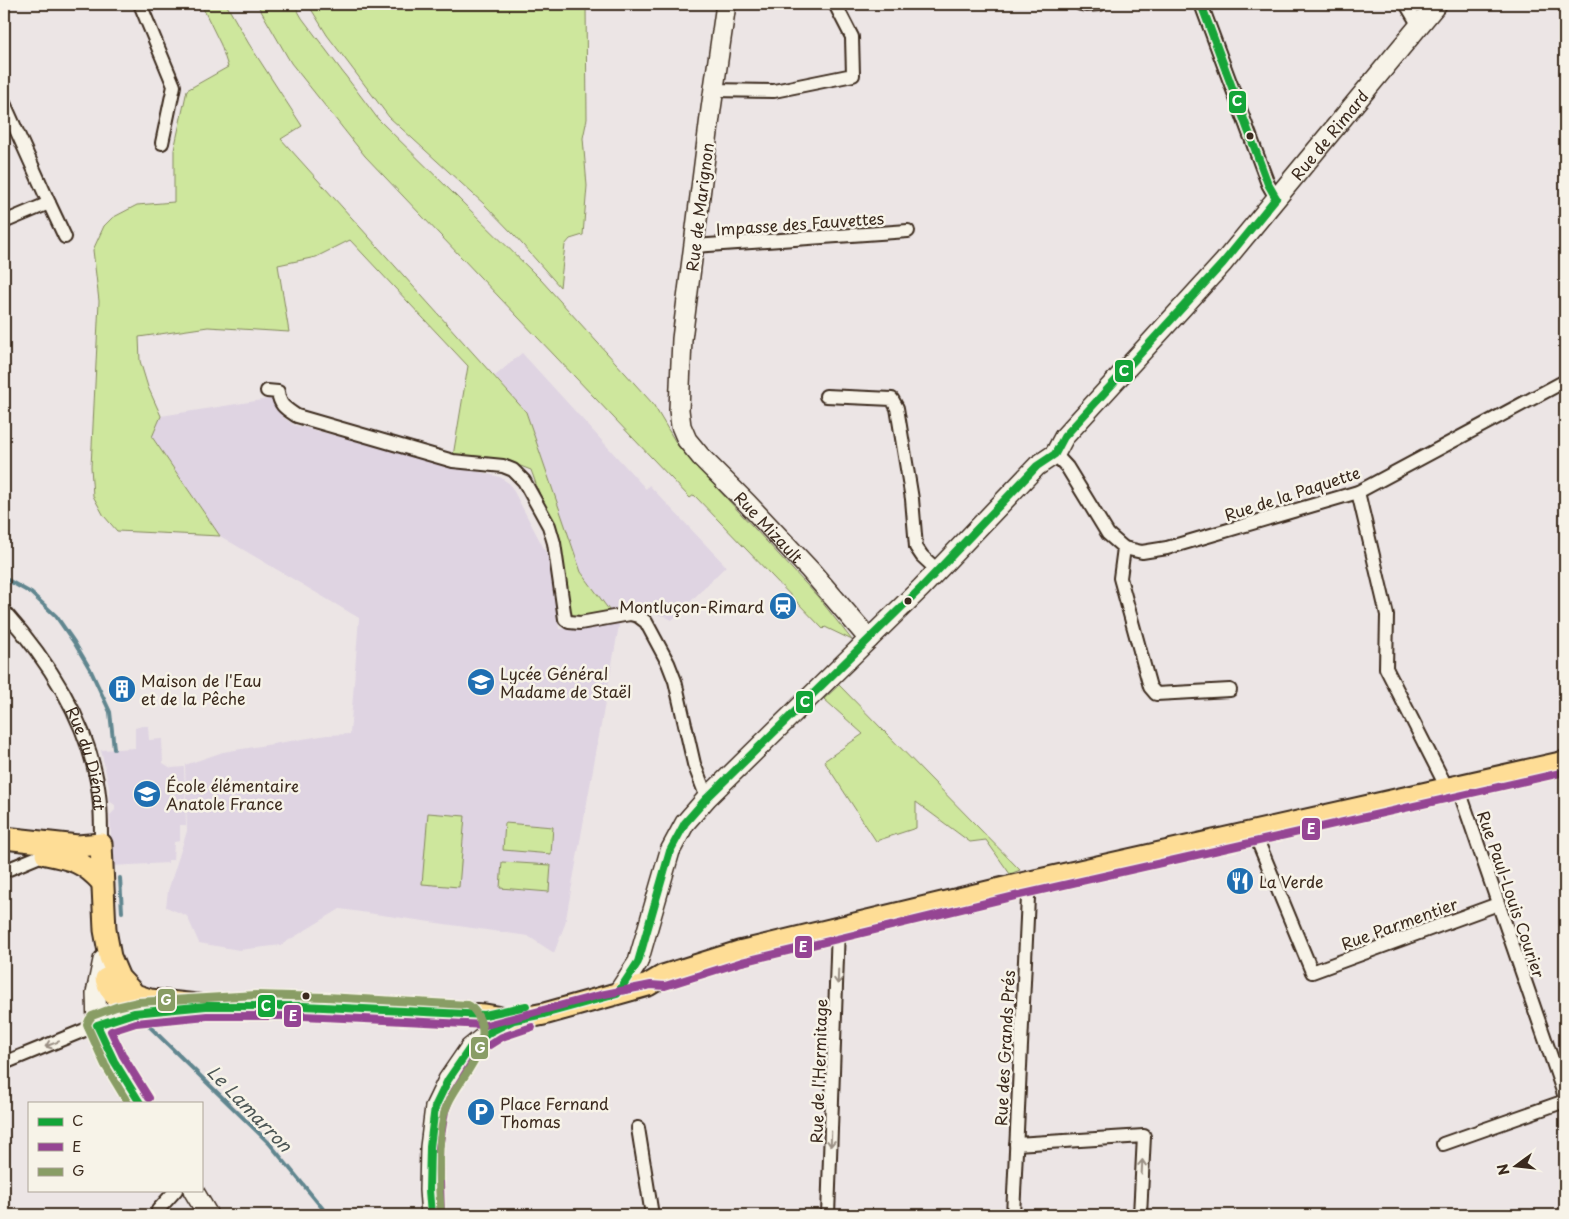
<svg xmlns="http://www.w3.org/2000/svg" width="1569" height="1219" font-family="'Playpen Sans',sans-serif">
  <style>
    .built { fill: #dfd4e2 }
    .green { fill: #cee79d; stroke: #84885e }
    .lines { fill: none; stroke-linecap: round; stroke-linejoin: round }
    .stream { stroke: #61868f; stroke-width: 4 }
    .street-casing { stroke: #3b2a1e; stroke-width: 16 }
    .secondary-casing { stroke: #3b2a1e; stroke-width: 22 }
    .primary-casing { stroke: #3b2a1e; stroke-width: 25 }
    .street { stroke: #f7f3e8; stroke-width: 12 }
    .secondary { stroke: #f7f3e8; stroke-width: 19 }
    .primary { stroke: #fedd96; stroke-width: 21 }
    .bus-1-casing { stroke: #f7f3e8; stroke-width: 11 }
    .bus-2-casing { stroke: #f7f3e8; stroke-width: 11 }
    .bus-3-casing { stroke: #f7f3e8; stroke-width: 11 }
    .bus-1 { stroke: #13a538; stroke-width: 8 }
    .bus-2 { stroke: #954593; stroke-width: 8 }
    .bus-3 { stroke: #899d65; stroke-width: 8 }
    .oneway { stroke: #998e83 }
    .bus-dot { fill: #3b2a1e; stroke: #f7f3e8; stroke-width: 2 }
    .labels { text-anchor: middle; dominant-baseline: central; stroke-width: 5; stroke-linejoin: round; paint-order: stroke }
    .street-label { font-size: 16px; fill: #3b2a1e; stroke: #f7f3e8 }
    .poi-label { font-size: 16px; fill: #3b2a1e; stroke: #f7f3e8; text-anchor: start }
    .water-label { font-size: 18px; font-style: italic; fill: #4e5857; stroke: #f7f3e8 }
    .line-badge { stroke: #f7f3e8; stroke-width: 2 }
    .badge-label { font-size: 14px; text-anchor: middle; font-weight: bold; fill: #fff }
  </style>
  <rect width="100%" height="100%" fill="#ece5e5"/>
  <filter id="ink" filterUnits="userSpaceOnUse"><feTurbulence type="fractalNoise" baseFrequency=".02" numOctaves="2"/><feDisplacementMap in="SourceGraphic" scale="10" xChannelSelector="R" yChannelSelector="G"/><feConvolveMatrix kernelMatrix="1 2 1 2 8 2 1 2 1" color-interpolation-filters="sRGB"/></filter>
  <g filter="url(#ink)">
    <g class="built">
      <path d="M522,353L646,489L649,485L726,566L672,620L664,616L638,610L612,614L581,572L526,412L495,376Z"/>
      <path d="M274,398L273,403L283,417L294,425L500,477L510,484L551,562L559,629L581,628L620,620L565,924L554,953L528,936L340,909L281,945L239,950L199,943L187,916L166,907L168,891L187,831L185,765L223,752L327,735L350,734L359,618L220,536L152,437L161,416Z"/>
      <path d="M142,726H148L149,740L162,739L163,763L171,768L184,767L186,825H180V841L174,842L173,860H168V863L112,866L110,815L115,810V805L109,801V787L101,750L135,748V728Z"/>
    </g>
    <g class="green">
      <path d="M201,4H226L249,44L302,126L281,139L526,412L581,572L612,614L581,618L567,615L556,540L531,470L502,459L453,456L468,366L350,240L316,257L278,265L289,332L208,327L139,337L140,361L148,387L161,416L152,437L220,536L117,531L104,516L93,496L91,467L99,301L93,250L104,226L112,218L137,205L174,202V150L187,90L228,67L221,45Z"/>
      <path d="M257,4H294L302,18L378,119L541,280L653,404L678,446L818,597L852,640L825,627L823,629L694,495L690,498L365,156L291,63Z"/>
      <path d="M308,4H586L587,119L583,138L587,186L583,235L570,239L565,245L560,287L515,236L484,204L389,117L327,35Z"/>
      <path d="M839,685L1020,870L1010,874L986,840L970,842L916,802V828L876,841L824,761L863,734L824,699Z"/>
      <path d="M428,813L465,816L459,887L422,884Z"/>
      <path d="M505,823L553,827L551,854L503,850Z"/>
      <path d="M502,862L551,865L549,892L500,888Z"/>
    </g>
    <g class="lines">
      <g class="stream">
        <path d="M4,578L31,593L56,616L74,642L90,669L110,712L114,749"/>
        <path d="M120,878L122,912"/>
        <path d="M148,1025L269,1143L328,1215"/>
      </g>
      <defs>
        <g id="street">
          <path d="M140,4L174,86L162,143"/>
          <path d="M1081,4L1086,5L1100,4"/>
          <path d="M1201,4L1268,184L1276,198"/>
          <path d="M1406,4L1419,26"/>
          <path d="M713,90L774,91L853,75L852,37L835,4"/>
          <path d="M4,103L49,203L4,222"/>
          <path d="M49,203L65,237"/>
          <path d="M694,246L908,231"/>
          <path d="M267,391L278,392C280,406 285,408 297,416L453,461L503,466L513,470L524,481L549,526L554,543L565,619L569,622L580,623L630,614L638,616L646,622L668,663L675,681L694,764L707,798"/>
          <path d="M826,396L892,399L897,408L912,499L916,547L922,556L938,571"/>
          <path d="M1055,454L1067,467L1108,534L1124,548L1142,552L1167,548L1358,492L1565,381"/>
          <path d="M1358,492L1387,615L1386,668L1448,790"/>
          <path d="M1124,548L1120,578L1150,687L1156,694L1230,690"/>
          <path id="s1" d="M4,611C45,657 81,710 95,772C101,796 101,820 101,844"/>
          <path d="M1458,787L1565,1097"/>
          <path d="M1254,832L1312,972L1498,904"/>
          <path d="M4,871L45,854"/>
          <path d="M4,1063L97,1025"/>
          <path d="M638,1128L652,1215"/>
          <path d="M1016,1144L1144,1136L1140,1215"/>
          <path d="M1443,1144L1565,1101"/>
          <path d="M158,1215V1210L176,1190"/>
          <path d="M828,1215L838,928"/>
          <path d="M1013,1215L1028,897L1026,883"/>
        </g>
        <g id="secondary">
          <path id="s2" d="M726,4L711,109L682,339L679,410L681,426L687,440L701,457L747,503L810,570L869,639"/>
          <path d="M103,960L96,993L97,1025L114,1061L140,1103"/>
          <path id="s3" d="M617,994L638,962L670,851L685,823L707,798L921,588L1037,466L1055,454L1064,437L1223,263L1437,4"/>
          <path d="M97,1025L134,1013"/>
          <path d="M193,1190L208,1215"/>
          <path d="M431,1215L429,1190L430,1147L435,1107L448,1080L470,1048L490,1032L514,1020"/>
        </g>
        <g id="primary">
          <path d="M4,838L78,846L101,844L105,930L110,957L119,978L135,995L150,1000L206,1006H303L485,1015L514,1020L544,1014L648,985L663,976L739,952L1013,886L1565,762"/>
          <path d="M46,854C72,859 84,862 102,882"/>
          <path d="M106,979C111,994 121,1004 134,1013L167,1010"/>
        </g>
      </defs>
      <use href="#street" class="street-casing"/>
      <use href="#secondary" class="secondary-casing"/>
      <use href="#primary" class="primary-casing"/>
      <use href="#street" class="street"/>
      <use href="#secondary" class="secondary"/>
      <use href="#primary" class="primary"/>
      <defs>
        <g id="bus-1">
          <path d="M1201,4L1268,184L1276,198"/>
          <path d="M140,1103L114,1061L97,1025L134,1013L206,1006H303L485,1015L526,1006"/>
          <path d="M431,1215L429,1190L430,1147L435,1107L448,1080L470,1048L490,1032L514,1020L544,1014L617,994L638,962L670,851L685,823L707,798L921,588L1037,466L1055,454L1064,437L1223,263L1276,198"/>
        </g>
        <g id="bus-2">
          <path d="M149,1098L123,1056L111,1031L136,1023L207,1016H303L486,1025L600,995L651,985L665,986L742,962L1015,896L1565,772"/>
          <path d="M441,1214L439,1148L445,1111L450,1098L474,1059L483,1049L502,1037L532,1027"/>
        </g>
        <path id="bus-3" d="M128,1103L105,1065L87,1025L89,1020L92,1016L116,1007L138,1002L256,995L326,997L468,1005C473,1007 475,1011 478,1016C497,1051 452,1082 444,1114C437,1147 438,1181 441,1214"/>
      </defs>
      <use href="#bus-1" class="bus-1-casing"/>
      <use href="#bus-2" class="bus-2-casing"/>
      <use href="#bus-3" class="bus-3-casing"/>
      <use href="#bus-1" class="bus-1"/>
      <use href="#bus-2" class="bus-2"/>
      <use href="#bus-3" class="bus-3"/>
    </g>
    <defs><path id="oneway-shaft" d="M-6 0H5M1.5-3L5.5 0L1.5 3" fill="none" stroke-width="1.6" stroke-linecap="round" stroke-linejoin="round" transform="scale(1.25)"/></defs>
    <g class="oneway">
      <use href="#oneway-shaft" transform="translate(838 977) rotate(92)"/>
      <use href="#oneway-shaft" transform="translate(52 1044) rotate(159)"/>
      <use href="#oneway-shaft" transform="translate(831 1139) rotate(92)"/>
      <use href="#oneway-shaft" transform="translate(1142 1167) rotate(-87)"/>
    </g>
  </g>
  <defs>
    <symbol id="station-disc" viewBox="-11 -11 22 22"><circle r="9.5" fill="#1f6fb2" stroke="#f7f3e8"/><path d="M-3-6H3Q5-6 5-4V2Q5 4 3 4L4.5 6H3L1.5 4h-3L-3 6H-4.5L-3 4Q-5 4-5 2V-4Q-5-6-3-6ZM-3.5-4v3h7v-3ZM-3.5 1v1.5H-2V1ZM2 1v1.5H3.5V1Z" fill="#fff"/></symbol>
    <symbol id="school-disc" viewBox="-11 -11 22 22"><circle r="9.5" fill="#1f6fb2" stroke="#f7f3e8"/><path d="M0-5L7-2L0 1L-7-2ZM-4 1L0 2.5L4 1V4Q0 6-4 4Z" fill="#fff"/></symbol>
    <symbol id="building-disc" viewBox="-11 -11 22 22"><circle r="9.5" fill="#1f6fb2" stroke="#f7f3e8"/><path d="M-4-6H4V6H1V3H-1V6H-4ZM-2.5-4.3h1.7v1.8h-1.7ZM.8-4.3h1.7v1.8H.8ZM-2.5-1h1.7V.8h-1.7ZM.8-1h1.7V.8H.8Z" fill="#fff"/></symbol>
    <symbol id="restaurant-disc" viewBox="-11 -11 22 22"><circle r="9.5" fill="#1f6fb2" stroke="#f7f3e8"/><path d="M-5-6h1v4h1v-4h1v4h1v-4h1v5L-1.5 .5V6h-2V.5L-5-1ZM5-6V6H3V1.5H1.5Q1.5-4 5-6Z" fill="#fff"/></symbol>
    <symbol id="parking-disc" viewBox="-11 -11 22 22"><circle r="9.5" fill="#1f6fb2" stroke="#f7f3e8"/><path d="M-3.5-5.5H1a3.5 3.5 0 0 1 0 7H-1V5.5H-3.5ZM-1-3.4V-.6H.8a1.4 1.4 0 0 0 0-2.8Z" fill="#fff"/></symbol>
  </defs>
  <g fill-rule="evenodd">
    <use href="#station-disc" x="767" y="590" width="32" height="32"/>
    <use href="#school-disc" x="465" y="666" width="32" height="32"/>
    <use href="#building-disc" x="106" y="673" width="32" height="32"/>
    <use href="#school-disc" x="131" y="778" width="32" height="32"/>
    <use href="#restaurant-disc" x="1224" y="865" width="32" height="32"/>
    <use href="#parking-disc" x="465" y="1096" width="32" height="32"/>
  </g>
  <g class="bus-dot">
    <circle cx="1250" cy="136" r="4.5"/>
    <circle cx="908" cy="601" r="4.5"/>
    <circle cx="306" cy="996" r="4.5"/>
  </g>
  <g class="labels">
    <g class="street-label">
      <text stroke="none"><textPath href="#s3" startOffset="1130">Rue de Rimard</textPath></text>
      <text transform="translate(699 207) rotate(-83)">Rue de Marignon</text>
      <text transform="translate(800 223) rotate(-4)">Impasse des Fauvettes</text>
      <text transform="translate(1292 493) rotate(-18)">Rue de la Paquette</text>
      <text stroke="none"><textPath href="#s2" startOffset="560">Rue Mizault</textPath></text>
      <text stroke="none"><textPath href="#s1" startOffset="172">Rue du Diénat</textPath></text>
      <text transform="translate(1512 894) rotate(71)">Rue Paul-Louis Courier</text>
      <text transform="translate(1399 923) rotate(-20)">Rue Parmentier</text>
      <text transform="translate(1004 1048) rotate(-87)">Rue des Grands Prés</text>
      <text transform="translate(818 1071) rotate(-88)">Rue de l'Hermitage</text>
    </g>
    <g class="poi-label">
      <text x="764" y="606" text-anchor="end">Montluçon-Rimard</text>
      <text x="500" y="673">Lycée Général<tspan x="500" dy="18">Madame de Staël</tspan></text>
      <text x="141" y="680">Maison de l'Eau<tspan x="141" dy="18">et de la Pêche</tspan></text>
      <text x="166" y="785">École élémentaire<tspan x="166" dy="18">Anatole France</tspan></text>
      <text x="1259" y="881">La Verde</text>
      <text x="500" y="1103">Place Fernand<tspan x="500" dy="18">Thomas</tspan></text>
    </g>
    <g class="water-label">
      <text transform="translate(250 1108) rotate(46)">Le Lamarron</text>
    </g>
  </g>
  <g class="line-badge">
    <rect x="1228" y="90" width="19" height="24" rx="5" fill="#13a538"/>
    <rect x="1114" y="359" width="20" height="24" rx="5" fill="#13a538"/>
    <rect x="795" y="690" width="19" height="24" rx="5" fill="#13a538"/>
    <rect x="1301" y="817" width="20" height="24" rx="5" fill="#954593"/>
    <rect x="794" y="935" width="19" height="24" rx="5" fill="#954593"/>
    <rect x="157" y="988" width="19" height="24" rx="5" fill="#899d65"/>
    <rect x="257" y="994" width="19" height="24" rx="5" fill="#13a538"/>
    <rect x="283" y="1004" width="19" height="24" rx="5" fill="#954593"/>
    <rect x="470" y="1036" width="19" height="24" rx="5" fill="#899d65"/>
  </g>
  <g class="badge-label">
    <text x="1237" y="106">C</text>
    <text x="1124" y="376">C</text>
    <text x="805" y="707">C</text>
    <text x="1311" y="834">E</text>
    <text x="803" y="952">E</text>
    <text x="166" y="1005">G</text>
    <text x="266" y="1011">C</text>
    <text x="293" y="1021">E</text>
    <text x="480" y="1053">G</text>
  </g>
  <rect width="1569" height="1219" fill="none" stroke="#f7f3e8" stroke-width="20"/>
  <rect x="10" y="10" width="1549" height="1199" fill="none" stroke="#3b2a1e" stroke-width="2" filter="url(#ink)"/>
  <rect x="28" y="1102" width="175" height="90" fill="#f7f3e8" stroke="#aca397"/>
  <rect x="38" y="1118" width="25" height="8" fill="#13a538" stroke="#aca397"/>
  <text x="72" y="1126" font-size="15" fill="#3b2a1e">C</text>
  <rect x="38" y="1143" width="25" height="8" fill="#954593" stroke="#aca397"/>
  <text x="72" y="1152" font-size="15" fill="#3b2a1e">E</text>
  <rect x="38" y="1168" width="25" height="8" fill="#899d65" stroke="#aca397"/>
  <text x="72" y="1176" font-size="15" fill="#3b2a1e">G</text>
  <g transform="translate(1516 1166) rotate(255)" stroke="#f7f3e8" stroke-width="4" paint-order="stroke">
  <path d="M0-4L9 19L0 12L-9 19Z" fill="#3b2a1e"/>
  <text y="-8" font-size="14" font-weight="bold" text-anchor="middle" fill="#3b2a1e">N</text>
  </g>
</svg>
